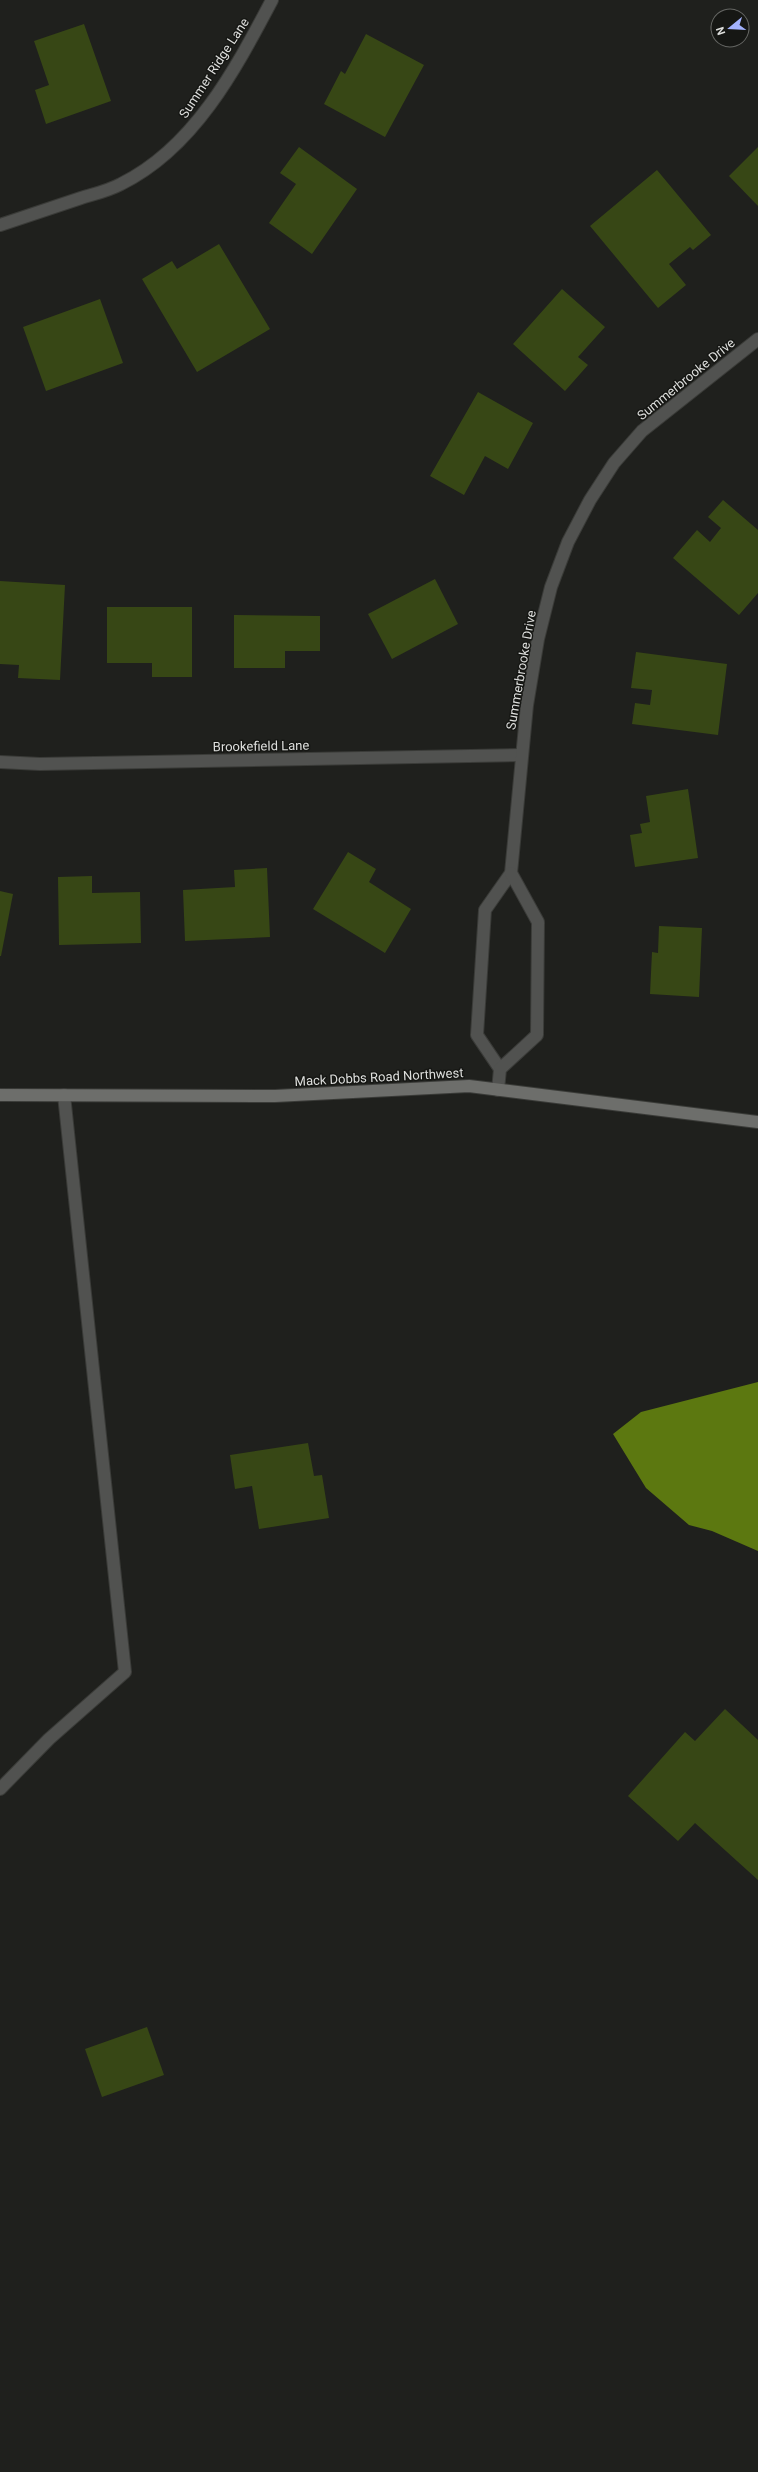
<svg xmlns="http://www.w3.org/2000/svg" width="758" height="2472" font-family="Roboto,sans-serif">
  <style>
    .water { fill: #5c7810 }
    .building { fill: #374715 }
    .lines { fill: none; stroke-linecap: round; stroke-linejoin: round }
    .lane-casing { stroke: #3a3b38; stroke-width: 14 }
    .street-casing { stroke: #3a3b38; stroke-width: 14 }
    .secondary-casing { stroke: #3a3b38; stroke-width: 14 }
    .lane { stroke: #515250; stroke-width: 12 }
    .street { stroke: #515250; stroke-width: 12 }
    .secondary { stroke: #6d6e6b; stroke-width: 12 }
    .labels { text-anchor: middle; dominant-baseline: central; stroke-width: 3; stroke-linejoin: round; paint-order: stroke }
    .street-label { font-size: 13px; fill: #dedfdd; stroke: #161714 }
  </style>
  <rect width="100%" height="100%" fill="#1f201d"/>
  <path class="water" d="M758,1382V1551L712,1531L689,1525L646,1488L613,1434L641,1412Z"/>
  <g class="building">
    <path d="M84,24L111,101L46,124L35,90L49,85L34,41Z"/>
    <path d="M366,34L424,65L385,137L324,104L341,71L345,74Z"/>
    <path d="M299,147L357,189L312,254L269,223L296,184L280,173Z"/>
    <path d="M758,147V206L729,176Z"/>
    <path d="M657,170L711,235L693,250L690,247L669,264L686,285L658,308L590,226Z"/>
    <path d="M219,244L270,329L197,372L142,279L172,261L177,269Z"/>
    <path d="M562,289L605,327L578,357L588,365L565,391L513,344Z"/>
    <path d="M100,299L123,363L46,391L23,327Z"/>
    <path d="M478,392L533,423L508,469L485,456L464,495L430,476Z"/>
    <path d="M723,500L758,530V593L739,615L673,558L697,530L710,542L721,528L708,517Z"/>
    <path d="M435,579L458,624L392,659L368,614Z"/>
    <path d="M0,581L65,585L60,680L18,678L19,665L0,664Z"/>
    <path d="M107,607H192V677H152V663H107Z"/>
    <path d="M234,615L320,616V651H285V668H234Z"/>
    <path d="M636,652L727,664L718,735L632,724L635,703L650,705L652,690L631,688Z"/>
    <path d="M688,789L698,858L635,867L630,835L642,833L640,824L650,822L646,796Z"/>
    <path d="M348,852L376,869L369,882L411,909L385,953L313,909Z"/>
    <path d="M267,868L270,937L185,941L183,890L235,887L234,870Z"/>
    <path d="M92,876V893L140,892L141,943L59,945L58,877Z"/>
    <path d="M0,891L13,894L1,956H0Z"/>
    <path d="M659,926L702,928L699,997L650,994L652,952L658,953Z"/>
    <path d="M308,1443L314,1476L322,1475L329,1518L259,1529L252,1486L235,1489L230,1455Z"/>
    <path d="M725,1709L758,1740V1880L695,1823L678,1841L628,1796L685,1732L695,1741Z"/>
    <path d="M147,2027L164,2075L102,2097L85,2049Z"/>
  </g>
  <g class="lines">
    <defs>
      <path id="lane" d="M0,1789L49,1739L125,1672L64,1095"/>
      <g id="street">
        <path d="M0,225C27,216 54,207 81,198C94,194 108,191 121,184C194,148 235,70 272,0"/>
        <path d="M0,762L40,764L522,755"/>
        <path d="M500,1069L477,1035L485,910L511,873L527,705L538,639L551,587L568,542L590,500L614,463L642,431L758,339"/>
        <path d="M498,1090L500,1069L537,1035L538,922L511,873"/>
      </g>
      <path id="secondary" d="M0,1095L275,1096L469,1086L758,1122"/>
    </defs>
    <use href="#lane" class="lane-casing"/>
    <use href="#street" class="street-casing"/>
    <use href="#secondary" class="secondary-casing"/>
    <use href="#lane" class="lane"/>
    <use href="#street" class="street"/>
    <use href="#secondary" class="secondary"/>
  </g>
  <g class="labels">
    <g class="street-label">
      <text transform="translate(214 68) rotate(-57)">Summer Ridge Lane</text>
      <text transform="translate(686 379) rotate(-39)">Summerbrooke Drive</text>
      <text transform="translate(521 670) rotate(-80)">Summerbrooke Drive</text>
      <text transform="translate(261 746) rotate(-1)">Brookefield Lane</text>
      <text transform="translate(379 1077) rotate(-3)">Mack Dobbs Road Northwest</text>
    </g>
  </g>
  <g transform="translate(730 28) rotate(252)"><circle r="19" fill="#161714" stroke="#666764"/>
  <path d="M0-3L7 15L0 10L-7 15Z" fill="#a3b2fd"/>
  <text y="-6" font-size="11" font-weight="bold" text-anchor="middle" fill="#dedfdd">N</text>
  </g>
</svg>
